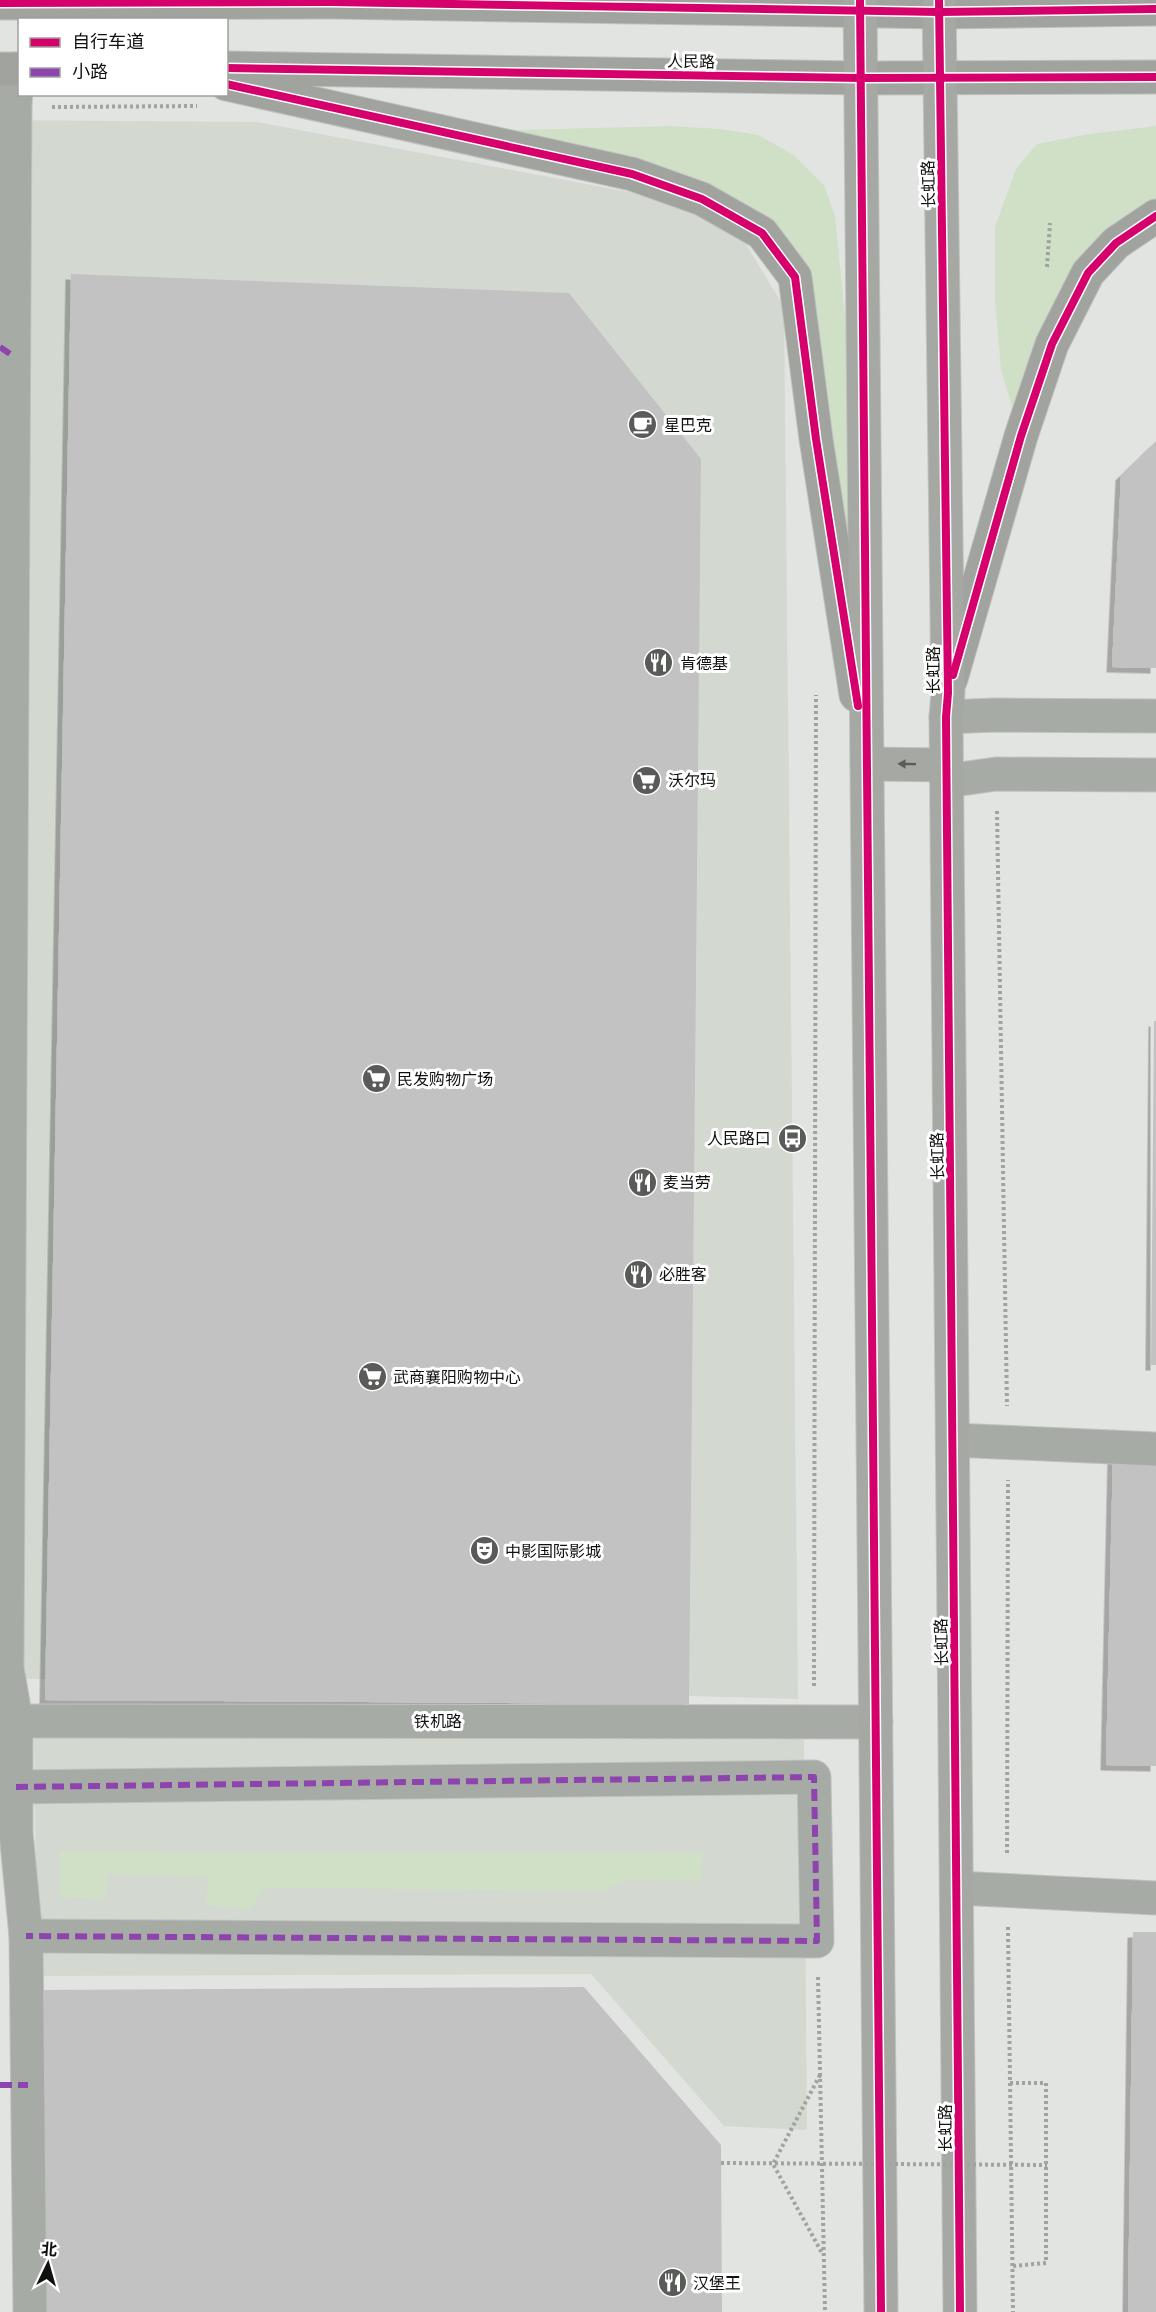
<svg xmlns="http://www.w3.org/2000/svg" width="1156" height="2312" font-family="Inter,'Noto Sans SC',sans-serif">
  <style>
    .built { fill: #d3d9d1 }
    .green { fill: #cfe0c7 }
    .building { fill: #c3c2c2; filter: url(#shadow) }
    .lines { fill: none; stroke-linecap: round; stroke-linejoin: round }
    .minor-casing { stroke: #c0c1c0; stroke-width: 35 }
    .major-casing { stroke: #c0c1c0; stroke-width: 35 }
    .highway-casing { stroke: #c0c1c0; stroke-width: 35 }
    .path { stroke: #a0a39f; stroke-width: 4; stroke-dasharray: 3 3; stroke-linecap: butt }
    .minor { stroke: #a7aba6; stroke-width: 33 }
    .major { stroke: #a1a39e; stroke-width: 33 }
    .highway { stroke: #a6a8a3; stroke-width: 33 }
    .path-bridge { stroke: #a0a39f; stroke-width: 4; stroke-dasharray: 3 3; stroke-linecap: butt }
    .quiet { stroke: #8e44ad; stroke-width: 6; stroke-dasharray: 12 6; stroke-linecap: butt }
    .cycleway-casing { stroke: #fff; stroke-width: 11 }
    .cycleway { stroke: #d6006c; stroke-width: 8 }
    .oneway { fill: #5a5c59 }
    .labels { text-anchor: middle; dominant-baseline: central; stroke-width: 6; stroke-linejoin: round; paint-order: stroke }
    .street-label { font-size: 16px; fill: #0f110f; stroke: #fff }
    .poi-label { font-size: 16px; fill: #0f110f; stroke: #fff; text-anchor: start }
  </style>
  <defs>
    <filter id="shadow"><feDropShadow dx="-5.5" dy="5.5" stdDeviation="0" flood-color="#0004"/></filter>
  </defs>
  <rect width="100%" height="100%" fill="#e2e4e1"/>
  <g class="built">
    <path d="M0,120L257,122L639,194L730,218L784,307L798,1699L0,1678Z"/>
    <path d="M34,1732L804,1739L807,2130L724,2126L591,1974L37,1976Z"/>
  </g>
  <g class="green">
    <path d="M670,126L720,129L758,135L794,155L824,185L835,216L851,377L852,668L795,277L702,199L437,132Z"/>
    <path d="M1156,126V216L1116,243L1021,436L1001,370L995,300V227L1016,169L1037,144L1089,134Z"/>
    <path d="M60,1851L703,1853L701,1881L627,1879L604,1891L265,1888L248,1910L206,1905L208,1878L107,1874L105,1899L59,1897Z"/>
  </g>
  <g class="building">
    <path d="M71,274L569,293L701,459L689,1704L45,1700Z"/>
    <path d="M1156,441V668L1112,667L1121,475Z"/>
    <path d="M1154,1021H1156V1365H1151Z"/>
    <path d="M1113,1453L1156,1454V1766L1106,1765Z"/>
    <path d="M1133,1932H1156V2312H1128Z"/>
    <path d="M584,1987L721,2145L722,2312H39L37,1990Z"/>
  </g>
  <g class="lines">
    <defs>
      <g id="minor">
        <path d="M17,69L15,107L7,1668L16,1720V1833L26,1936L30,2312"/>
        <path d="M946,717L995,715L1156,716"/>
        <path d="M947,781L996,774L1156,775"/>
        <path d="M953,1440L1156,1449"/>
        <path d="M0,1721L876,1722"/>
        <path d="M16,1787L814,1777L817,1941L26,1936"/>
        <path d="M957,1888L1156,1898"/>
      </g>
      <g id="major">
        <path d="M0,3L331,2L939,12L1156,9"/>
        <path d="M226,68L861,78L1156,77"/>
        <path d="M0,69H20"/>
        <path d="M226,84L632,174L702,199L762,233L795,277L816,439L856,695"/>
        <path d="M951,679L1021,436L1052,344L1088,273L1116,243L1156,216"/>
      </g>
      <g id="highway">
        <path d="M860,0L881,2312"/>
        <path d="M939,0L948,693L946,717L960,2312"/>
        <path d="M867,764L946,765"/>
      </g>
    </defs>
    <use href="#minor" class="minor-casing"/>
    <use href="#major" class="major-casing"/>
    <use href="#highway" class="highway-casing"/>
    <g class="path">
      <path d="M52,107L197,106"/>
      <path d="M1047,267L1050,223"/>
      <path d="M997,811L1007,1406"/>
      <path d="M814,1686L816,695"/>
      <path d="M1007,1853L1008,1480"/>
      <path d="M1008,1927L1013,2312"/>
      <path d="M818,1977L825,2312"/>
      <path d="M820,2075L773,2164L822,2253"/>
      <path d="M1010,2083H1046V2263L1013,2266"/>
    </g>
    <use href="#minor" class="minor"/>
    <use href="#major" class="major"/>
    <use href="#highway" class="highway"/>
    <path class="path-bridge" d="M721,2163L1047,2165"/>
    <g class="quiet">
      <path d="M0,347L13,356"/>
      <path d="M16,1787L814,1777L817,1941L26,1936"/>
      <path d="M0,2085H28"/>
    </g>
    <defs>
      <g id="cycleway">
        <path d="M860,0L881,2312"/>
        <path d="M939,0L948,693L946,717L960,2312"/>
        <path d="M0,3L331,2L939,12L1156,9"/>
        <path d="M226,68L861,78L1156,77"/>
        <path d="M226,84L632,174L702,199L762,233L795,277L816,439L858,706"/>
        <path d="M953,675L1021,436L1052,344L1088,273L1116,243L1156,216"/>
      </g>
    </defs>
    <use href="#cycleway" class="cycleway-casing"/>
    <use href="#cycleway" class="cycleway"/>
  </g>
  <defs><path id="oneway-solid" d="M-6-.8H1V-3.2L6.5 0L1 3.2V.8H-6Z" transform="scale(1.5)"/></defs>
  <use class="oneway" href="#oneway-solid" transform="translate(907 764) rotate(-179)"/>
  <defs>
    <symbol id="cafe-disc" viewBox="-11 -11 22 22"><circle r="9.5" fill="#595b58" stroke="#fff"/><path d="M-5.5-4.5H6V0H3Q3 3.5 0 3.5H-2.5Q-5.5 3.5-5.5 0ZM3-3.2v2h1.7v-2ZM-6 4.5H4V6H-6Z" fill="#fff"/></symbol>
    <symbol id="restaurant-disc" viewBox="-11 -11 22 22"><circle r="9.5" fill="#595b58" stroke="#fff"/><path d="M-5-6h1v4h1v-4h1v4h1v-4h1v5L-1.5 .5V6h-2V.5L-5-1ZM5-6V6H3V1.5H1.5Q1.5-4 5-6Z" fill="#fff"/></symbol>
    <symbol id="supermarket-disc" viewBox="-11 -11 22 22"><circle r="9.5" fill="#595b58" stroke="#fff"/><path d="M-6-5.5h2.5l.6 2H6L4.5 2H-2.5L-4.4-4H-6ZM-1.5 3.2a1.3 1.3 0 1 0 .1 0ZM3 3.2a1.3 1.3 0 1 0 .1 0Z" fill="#fff"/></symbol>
    <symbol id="bus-disc" viewBox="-11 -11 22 22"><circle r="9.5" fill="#595b58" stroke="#fff"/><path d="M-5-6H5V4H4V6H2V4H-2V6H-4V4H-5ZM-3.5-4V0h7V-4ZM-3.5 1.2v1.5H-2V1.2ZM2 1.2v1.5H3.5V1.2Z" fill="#fff"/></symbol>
    <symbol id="theatre-disc" viewBox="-11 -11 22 22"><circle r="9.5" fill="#595b58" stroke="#fff"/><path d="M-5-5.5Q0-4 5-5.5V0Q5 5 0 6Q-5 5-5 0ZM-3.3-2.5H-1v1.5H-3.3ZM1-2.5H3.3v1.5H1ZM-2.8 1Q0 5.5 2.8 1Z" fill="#fff"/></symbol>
  </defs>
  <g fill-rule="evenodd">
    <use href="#cafe-disc" x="626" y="408" width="33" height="33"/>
    <use href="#restaurant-disc" x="642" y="646" width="33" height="33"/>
    <use href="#supermarket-disc" x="630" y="764" width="33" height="33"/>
    <use href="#supermarket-disc" x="360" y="1062" width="33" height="33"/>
    <use href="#bus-disc" x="776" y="1122" width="33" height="33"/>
    <use href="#restaurant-disc" x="626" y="1166" width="33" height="33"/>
    <use href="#restaurant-disc" x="622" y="1258" width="33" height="33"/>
    <use href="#supermarket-disc" x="356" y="1360" width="33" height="33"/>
    <use href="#theatre-disc" x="468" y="1534" width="33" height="33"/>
    <use href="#restaurant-disc" x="656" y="2266" width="33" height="33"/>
  </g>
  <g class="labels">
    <g class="street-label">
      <text transform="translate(691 61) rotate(1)">人民路</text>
      <text transform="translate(928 184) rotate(-91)">长虹路</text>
      <text transform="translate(933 670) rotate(-90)">长虹路</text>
      <text transform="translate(937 1156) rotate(-91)">长虹路</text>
      <text transform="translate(941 1642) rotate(-91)">长虹路</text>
      <text x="438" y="1721">铁机路</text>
      <text transform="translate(945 2128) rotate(-90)">长虹路</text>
    </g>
    <g class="poi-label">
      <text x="664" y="425">星巴克</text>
      <text x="680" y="663">肯德基</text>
      <text x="668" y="780">沃尔玛</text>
      <text x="397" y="1079">民发购物广场</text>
      <text x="771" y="1138" text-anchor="end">人民路口</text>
      <text x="663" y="1182">麦当劳</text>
      <text x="659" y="1274">必胜客</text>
      <text x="393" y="1377">武商襄阳购物中心</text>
      <text x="505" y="1551">中影国际影城</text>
      <text x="693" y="2283">汉堡王</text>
    </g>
  </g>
  <rect x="18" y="18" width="210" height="78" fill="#ffffff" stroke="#9fa09f" stroke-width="1.5"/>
  <rect x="30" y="38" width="30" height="9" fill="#d6006c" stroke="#9fa09f" stroke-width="1.5"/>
  <text x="72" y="48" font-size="18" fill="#0f110f">自行车道</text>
  <rect x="30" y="68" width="30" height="9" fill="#8e44ad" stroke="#9fa09f" stroke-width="1.5"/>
  <text x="72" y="78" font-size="18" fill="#0f110f">小路</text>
  <g transform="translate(48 2264) rotate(5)" stroke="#ffffff" stroke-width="4.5" paint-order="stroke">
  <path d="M0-4.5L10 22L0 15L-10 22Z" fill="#0f110f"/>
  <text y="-9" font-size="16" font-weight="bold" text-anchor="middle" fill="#0f110f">北</text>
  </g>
</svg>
